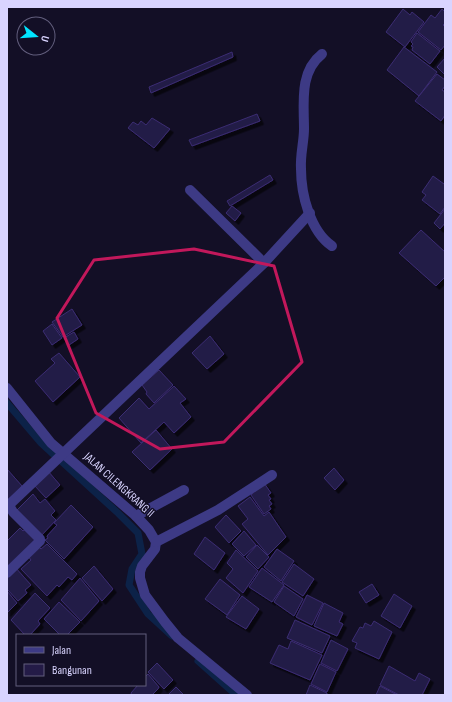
<svg xmlns="http://www.w3.org/2000/svg" width="452" height="702" font-family="'Sofia Sans Condensed',sans-serif">
  <style>
    .lines { fill: none; stroke-linecap: round; stroke-linejoin: round }
    .stream { stroke: #0c2248; stroke-width: 7 }
    .building { fill: #241b47; stroke: #3b2d73; filter: url(#shadow) }
    .minor { stroke: #3d3a85; stroke-width: 10 }
    .marked { fill: none; stroke: #c2185b; stroke-width: 3; stroke-linejoin: round }
    .labels { text-anchor: middle; dominant-baseline: central; stroke-width: 3; stroke-linejoin: round; paint-order: stroke }
    .street-label { font-size: 12px; fill: #d9d4ff; stroke: #130f26 }
  </style>
  <defs>
    <filter id="shadow"><feDropShadow dx="3.5" dy="3.5" stdDeviation="0" flood-color="#0009"/></filter>
  </defs>
  <rect width="100%" height="100%" fill="#130f26"/>
  <g class="lines">
    <g class="stream">
      <path d="M7,403L41,443L54,455"/>
      <path d="M61,461L118,513L138,533L142,554L132,569L129,585L148,614L172,636"/>
      <path d="M198,661L236,695"/>
    </g>
  </g>
  <g class="building">
    <path d="M403,9L410,15L412,12L424,22L405,47L386,32Z"/>
    <path d="M442,9L445,12V23L443,25L445,27V45L441,50L418,32L431,15L435,18Z"/>
    <path d="M417,33L440,51L430,64L412,50L413,47L411,46L413,44L411,42Z"/>
    <path d="M404,47L437,72L419,96L387,70Z"/>
    <path d="M232,52L233,57L151,93L149,87Z"/>
    <path d="M445,58V75L437,67Z"/>
    <path d="M437,74L445,80V86L442,90L445,92V115L441,121L415,101Z"/>
    <path d="M257,114L260,121L192,146L189,140Z"/>
    <path d="M152,118L170,129L154,148L128,128L133,122L138,125L141,121L146,125Z"/>
    <path d="M270,175L273,180L230,206L227,201Z"/>
    <path d="M433,176L444,184L445,183V207L440,214L422,200L426,195L422,192Z"/>
    <path d="M232,206L241,213L235,221L226,213Z"/>
    <path d="M445,209V223L440,229L434,223Z"/>
    <path d="M421,230L445,252V277L436,286L399,253Z"/>
    <path d="M72,309L82,325L63,337L52,322Z"/>
    <path d="M52,324L62,338L52,345L43,331Z"/>
    <path d="M74,332L78,339L69,345L64,338Z"/>
    <path d="M210,336L224,354L207,369L192,353Z"/>
    <path d="M59,353L80,377L53,402L35,381L55,363L51,359Z"/>
    <path d="M159,370L173,385L154,403L146,394L147,392L142,385Z"/>
    <path d="M174,386L186,399L180,403L191,417L174,433L164,422L141,443L119,418L139,398L149,409Z"/>
    <path d="M156,430L172,449L150,470L132,452Z"/>
    <path d="M334,468L344,480L335,490L324,478Z"/>
    <path d="M7,469L22,486L8,501L7,499Z"/>
    <path d="M48,471L60,485L46,498L34,485Z"/>
    <path d="M264,483L271,493L268,495L271,499L269,500L272,504L269,506L271,509L264,514L251,495Z"/>
    <path d="M33,494L40,503L45,499L55,511L51,515L56,520L40,537L16,511Z"/>
    <path d="M250,497L264,516L269,512L286,537L268,555L242,524L248,519L238,506Z"/>
    <path d="M71,505L93,527L64,559L45,540L48,538L47,536L57,525L54,523Z"/>
    <path d="M226,515L241,531L229,543L215,527Z"/>
    <path d="M28,527L38,539L7,570V541L20,528L23,531Z"/>
    <path d="M244,531L256,545L244,556L232,544Z"/>
    <path d="M205,537L225,553L214,570L194,554Z"/>
    <path d="M47,544L77,574L72,580L68,577L59,587L57,585L47,596L21,569L31,560L28,556L38,546L41,549Z"/>
    <path d="M257,545L269,557L258,569L246,557Z"/>
    <path d="M277,549L294,561L281,581L264,567Z"/>
    <path d="M236,550L258,571L243,593L226,578L233,569L227,563Z"/>
    <path d="M294,564L314,579L303,596L282,582Z"/>
    <path d="M94,566L113,589L102,601L82,578Z"/>
    <path d="M15,567L31,585L25,590L27,593L18,601L7,589V575Z"/>
    <path d="M262,568L284,585L272,602L249,587Z"/>
    <path d="M80,578L99,601L81,621L61,600Z"/>
    <path d="M220,579L240,595L227,615L205,599Z"/>
    <path d="M372,584L379,595L366,603L359,592Z"/>
    <path d="M284,586L303,599L294,616L274,602Z"/>
    <path d="M7,591L17,603L7,613Z"/>
    <path d="M35,593L50,608L38,621L40,624L30,635H25L11,620Z"/>
    <path d="M394,594L412,606L400,628L381,616Z"/>
    <path d="M307,595L323,603L312,625L296,617Z"/>
    <path d="M242,596L259,609L246,629L226,617Z"/>
    <path d="M59,602L80,622L67,635H60L44,619Z"/>
    <path d="M324,603L343,613L339,622L343,624L337,636L314,626Z"/>
    <path d="M295,620L330,636L322,653L287,638Z"/>
    <path d="M374,621L392,632L379,659L355,648L357,643L352,641L360,627L363,628L365,623L371,626Z"/>
    <path d="M331,640L348,649L337,671L321,663Z"/>
    <path d="M291,641L322,655L310,680L270,663L279,645L288,649Z"/>
    <path d="M157,663L173,680L164,689L148,672Z"/>
    <path d="M320,664L336,672L327,692L311,684Z"/>
    <path d="M389,666L415,681L419,673L430,679L422,695H399L380,685Z"/>
    <path d="M148,674L159,687L158,689L152,695H132L131,693L138,685H145V677Z"/>
    <path d="M310,685L327,693L326,695H306Z"/>
    <path d="M380,686L397,695H376Z"/>
    <path d="M176,687L184,695H168Z"/>
  </g>
  <g class="lines">
    <g class="minor">
      <path d="M322,54C299,72 304,103 304,129C304,142 300,155 301,169C301,194 310,231 332,246"/>
      <path d="M190,190L264,263"/>
      <path d="M7,388L51,443L136,516L149,530L156,542L155,549L142,566L140,572V578L145,595L165,622L178,638L247,695"/>
      <path d="M136,516L184,490"/>
      <path d="M156,542L218,510L272,475"/>
      <path d="M7,573L40,541V539L13,512L10,507L11,503L264,263L310,213"/>
    </g>
  </g>
  <path class="marked" d="M194,249L274,266L302,362L224,442L160,449L96,413L57,318L94,260Z"/>
  <g class="labels">
    <g class="street-label">
      <text transform="translate(119 485) rotate(42)">JALAN CILENGKRANG II</text>
    </g>
  </g>
  <rect width="452" height="702" fill="none" stroke="#d9d4ff" stroke-width="16"/>
  <rect x="16" y="634" width="130" height="52" fill="#130f26" stroke="#625e7d"/>
  <rect x="24" y="647" width="20" height="6" fill="#3d3a85" stroke="#625e7d"/>
  <text x="52" y="654" font-size="12" fill="#d9d4ff">Jalan</text>
  <rect x="24" y="664" width="20" height="12" fill="#241b47" stroke="#625e7d"/>
  <text x="52" y="674" font-size="12" fill="#d9d4ff">Bangunan</text>
  <g transform="translate(36 36) rotate(107)"><circle r="19" fill="#130f26" stroke="#625e7d"/>
  <path d="M0-3L7 15L0 10L-7 15Z" fill="#00e5ff"/>
  <text y="-6" font-size="11" font-weight="bold" text-anchor="middle" fill="#d9d4ff">U</text>
  </g>
</svg>
